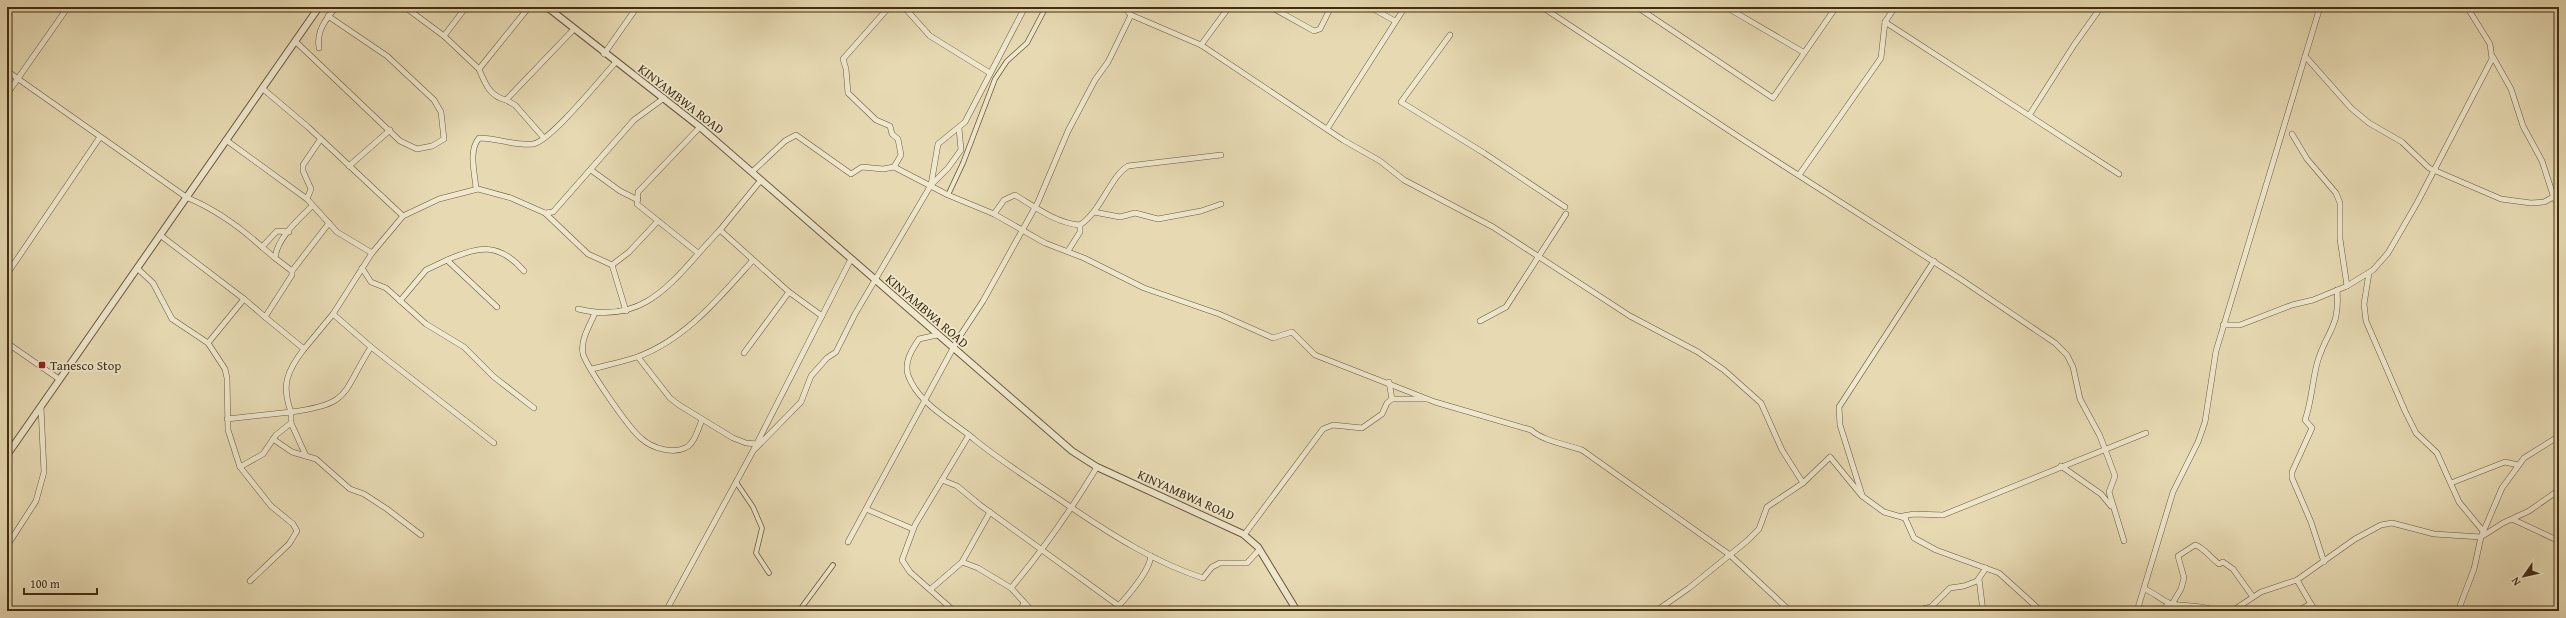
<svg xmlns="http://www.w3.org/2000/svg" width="2566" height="618" font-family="'Gentium Book Plus',serif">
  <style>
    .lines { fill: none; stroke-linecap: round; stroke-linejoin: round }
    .pedestrian-casing { stroke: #6b593a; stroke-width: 5.5 }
    .minor-casing { stroke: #6b593a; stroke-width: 6 }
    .tertiary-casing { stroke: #6b593a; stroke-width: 8 }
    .pedestrian { stroke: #efe7ce; stroke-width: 4 }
    .minor { stroke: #efe7ce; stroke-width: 5 }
    .tertiary { stroke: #efe7ce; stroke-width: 6 }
    .poi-dot { fill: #8f2418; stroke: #efe7ce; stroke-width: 1.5 }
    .labels { text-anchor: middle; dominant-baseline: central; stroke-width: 3.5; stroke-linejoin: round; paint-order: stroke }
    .street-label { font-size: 13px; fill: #422e11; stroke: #efe7ce }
    .poi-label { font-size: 13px; fill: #422e11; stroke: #efe7ce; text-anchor: start }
  </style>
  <rect width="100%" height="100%" fill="#e7dab3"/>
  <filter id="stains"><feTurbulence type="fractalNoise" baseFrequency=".005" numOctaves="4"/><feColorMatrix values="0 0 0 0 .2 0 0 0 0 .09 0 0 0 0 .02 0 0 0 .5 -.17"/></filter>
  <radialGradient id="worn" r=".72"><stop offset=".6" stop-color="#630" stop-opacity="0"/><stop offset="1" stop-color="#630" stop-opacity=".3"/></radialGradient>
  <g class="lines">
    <defs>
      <g id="pedestrian">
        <path d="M948,195L963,163L995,79L1007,61L1027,43L1046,7"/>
        <path d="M736,482L753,507L762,528L756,553L769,573"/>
        <path d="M799,611L833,565"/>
      </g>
      <g id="minor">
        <path d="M405,7L444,36"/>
        <path d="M466,7L444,36L479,69"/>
        <path d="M529,7L479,69C485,83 489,96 506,100L574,29"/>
        <path d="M889,7L843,59L846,69L848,93L876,120L890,126L892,134L898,139L901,155L894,167"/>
        <path d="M904,7L930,36L990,73"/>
        <path d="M1124,7L1131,15L1201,45L1343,140L1380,161L1404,180L1493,227L1630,316L1698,352L1724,370L1761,403L1782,450L1803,483"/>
        <path d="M1271,7L1314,31L1320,29L1331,7"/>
        <path d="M1370,7L1395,21"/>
        <path d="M1542,7L1745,141L1959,278L2055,343L2067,355L2073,367L2080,399L2100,436L2115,476L2109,492L2124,541"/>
        <path d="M1637,7L1773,98L1836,7"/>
        <path d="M1726,7L1803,52"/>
        <path d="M1885,22L2119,174"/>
        <path d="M1450,35L1401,102L1484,153L1565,207"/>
        <path d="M295,41L400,141L417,149L432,146L444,139L441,112L434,100L387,56L328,16"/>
        <path d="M1201,45L1229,7"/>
        <path d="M319,48C316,31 326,19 336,7"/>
        <path d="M604,54L637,7"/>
        <path d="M2305,56L2351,108L2369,123L2402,142L2429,168L2501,199L2531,203L2544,202L2559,194"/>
        <path d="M2493,57L2511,89L2523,126L2542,161L2554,198L2559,205"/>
        <path d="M7,71L186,197C215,209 239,226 262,247"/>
        <path d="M262,88L308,127L403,216"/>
        <path d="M7,94L68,7"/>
        <path d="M506,100L515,105L544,138"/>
        <path d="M2030,114L2074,45L2101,7"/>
        <path d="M1327,129L1405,7"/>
        <path d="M2292,134L2307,159L2336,193L2340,203V239L2347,286"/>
        <path d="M226,140L307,199L337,232L372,253"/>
        <path d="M349,166L390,130"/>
        <path d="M591,170L620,191L638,200"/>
        <path d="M752,172L785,141L796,135L851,174L862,167L883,169L894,167L948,195L994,214L1045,243L1084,258L1144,288L1219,314L1273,338L1292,332L1315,355L1435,402L1531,430C1543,441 1565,444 1582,450L1730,555L1790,611"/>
        <path d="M1799,175L1881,58L1885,22L1895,7"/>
        <path d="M931,185L948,168L961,150L959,128"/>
        <path d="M476,189C475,173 468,151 479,138C497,138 515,146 533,144C551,141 601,78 616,62"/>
        <path d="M307,199L311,189L303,171V165L320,140"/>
        <path d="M1094,212L1120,217L1135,213L1158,219L1201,211L1221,204"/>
        <path d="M545,213L553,212L634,120L664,98"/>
        <path d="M994,214L1004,200L1015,195C1035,207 1056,223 1080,225C1102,210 1110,177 1128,166L1221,155"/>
        <path d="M720,230L761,180"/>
        <path d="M160,235L244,299"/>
        <path d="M1068,251L1080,232V225"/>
        <path d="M698,253L637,204L638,192L700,127"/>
        <path d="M275,258L262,247L277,231L289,232"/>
        <path d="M447,260C479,246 499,242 524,271"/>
        <path d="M612,265L626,311"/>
        <path d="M137,268L153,283L172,319L208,343L225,369L227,378L228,430L240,467L263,454L276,435L291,423V412L227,419"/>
        <path d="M362,268L371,282L386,288L426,324L464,347L494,377L534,408"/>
        <path d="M292,271L329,223"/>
        <path d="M2369,273L2364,304L2366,321L2405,411L2416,433L2437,453L2459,502L2483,531"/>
        <path d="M7,274L100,137"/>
        <path d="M400,301L426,270L447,260L497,307"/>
        <path d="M578,309C649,327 676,275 720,230L789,292"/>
        <path d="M595,313C590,325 580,340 583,354C588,369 629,429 642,439C652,448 672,454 685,448C694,445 698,429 702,420"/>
        <path d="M265,317L304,349C287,371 281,385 291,412C352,404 341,394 371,347L333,314L372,253L403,216L439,199L478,189L511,198L545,213L588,254L612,265L629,252L658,221"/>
        <path d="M1480,321L1506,307L1566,214"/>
        <path d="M2223,325H2240L2292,305L2313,300L2347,286L2373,270L2388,253L2417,203L2492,59L2490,44L2467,7"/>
        <path d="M937,335L919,339C912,350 904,361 908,375C918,404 953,421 975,440C1006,465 1039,485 1072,508C1112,535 1156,563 1203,578L1212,567L1220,563H1247L1259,550"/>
        <path d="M7,343L59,379"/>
        <path d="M208,343L244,299L265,317L292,275V271L275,258C277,238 299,219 312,206"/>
        <path d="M371,347L494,443"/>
        <path d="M304,349L333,314"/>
        <path d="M744,353L789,292L822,316"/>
        <path d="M638,357L670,398L679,405L733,438L746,443L757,444"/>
        <path d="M592,369C607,365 622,362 637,357C685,340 720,297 753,260"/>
        <path d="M1389,382L1392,399"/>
        <path d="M291,423L306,456"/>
        <path d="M273,439L292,452L316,459L350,489L364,494L387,509L421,535"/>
        <path d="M753,451L801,402L811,376L827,358L836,352L855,314L931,185L938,144L965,122L1025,7"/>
        <path d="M2061,466L2101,494L2111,506"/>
        <path d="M240,467L271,506L293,524L297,531L289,544L250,581"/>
        <path d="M942,480L957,486L980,505L1119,606"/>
        <path d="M2451,483L2505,462L2518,465"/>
        <path d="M1862,495L1840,425L1839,407L1934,261"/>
        <path d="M866,509L913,529"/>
        <path d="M1903,516L1914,514L1943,515L2146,433"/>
        <path d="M2512,519L2557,540L2559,543"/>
        <path d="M1244,535L1323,429L1333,425L1362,428L1382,414L1387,403L1392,399H1426"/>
        <path d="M848,542L958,339L983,301L1038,202L1068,131L1095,80L1108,62L1131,15"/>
        <path d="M7,546L36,501L44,472L41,407"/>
        <path d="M962,562L978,568L1011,588L1032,611"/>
        <path d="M2324,562L2311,522L2292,478V472L2312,428L2305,420C2312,401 2312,380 2318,360C2328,329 2340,327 2337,290"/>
        <path d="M1979,579L1983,611"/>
        <path d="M2297,580L2315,611"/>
        <path d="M1011,588C1043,550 1071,510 1097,467"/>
        <path d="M931,589L962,562L990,512"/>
        <path d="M2144,589C2154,592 2163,602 2172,604C2187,607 2201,604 2216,611"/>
        <path d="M2172,604L2181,589L2184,578L2178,556L2195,545C2202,546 2212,559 2219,564L2223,562L2233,569L2253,597"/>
        <path d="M666,611L753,451L851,259"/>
        <path d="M954,611L910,572L902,560L915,525L969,435"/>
        <path d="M1019,611L1023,605"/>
        <path d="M1114,611C1125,599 1149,573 1151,556"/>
        <path d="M1656,611L1689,588L1747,541L1759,529L1767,507L1803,483L1830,457L1862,496L1884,512L1905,518L1914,538L1936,550L1999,573L2041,611"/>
        <path d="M1914,611L1931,607L1950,588L1964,586L1977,581L1986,568"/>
        <path d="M2137,611L2173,492L2198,442L2205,422L2216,351L2320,7"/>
        <path d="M2161,611L2169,604"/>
        <path d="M2232,611L2261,592L2297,580L2355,539L2381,525L2392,523L2434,534L2481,537L2503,523L2529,511L2559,490"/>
        <path d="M2297,611L2311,604"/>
        <path d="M2458,611L2474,569L2481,537L2502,488L2524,458L2559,436"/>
      </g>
      <g id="tertiary">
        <path d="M547,7L700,127L1072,451L1097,467L1243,534L1258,547L1297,611"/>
        <path d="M7,455L319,7"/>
      </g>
    </defs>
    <use href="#pedestrian" class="pedestrian-casing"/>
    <use href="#minor" class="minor-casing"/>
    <use href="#tertiary" class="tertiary-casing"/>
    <use href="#pedestrian" class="pedestrian"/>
    <use href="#minor" class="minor"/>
    <use href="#tertiary" class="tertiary"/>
  </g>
  <rect class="poi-dot" x="38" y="361" width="8" height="8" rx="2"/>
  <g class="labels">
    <g class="street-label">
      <text transform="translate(681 99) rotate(38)">KINYAMBWA ROAD</text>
      <text transform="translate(927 311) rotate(41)">KINYAMBWA ROAD</text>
      <text transform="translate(1186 495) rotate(24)">KINYAMBWA ROAD</text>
    </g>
    <g class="poi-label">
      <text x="50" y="365">Tanesco Stop</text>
    </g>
  </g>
  <rect width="2566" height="618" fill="none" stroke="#e7dab3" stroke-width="24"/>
  <rect x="8" y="8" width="2550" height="602" fill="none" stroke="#422e11" stroke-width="2"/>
  <rect x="12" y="12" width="2542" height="594" fill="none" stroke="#422e11"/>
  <g transform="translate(2524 576) rotate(236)" stroke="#efe7ce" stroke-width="3" paint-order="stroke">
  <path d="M0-3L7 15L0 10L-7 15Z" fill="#422e11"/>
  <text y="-6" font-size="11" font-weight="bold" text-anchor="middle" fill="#422e11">N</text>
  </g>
  <path d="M24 588v6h73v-6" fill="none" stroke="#422e11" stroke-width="2"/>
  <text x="30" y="588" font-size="12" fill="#422e11" stroke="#efe7ce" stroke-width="3" paint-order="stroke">100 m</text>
  <rect width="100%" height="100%" filter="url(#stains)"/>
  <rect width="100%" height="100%" fill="url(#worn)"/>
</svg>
